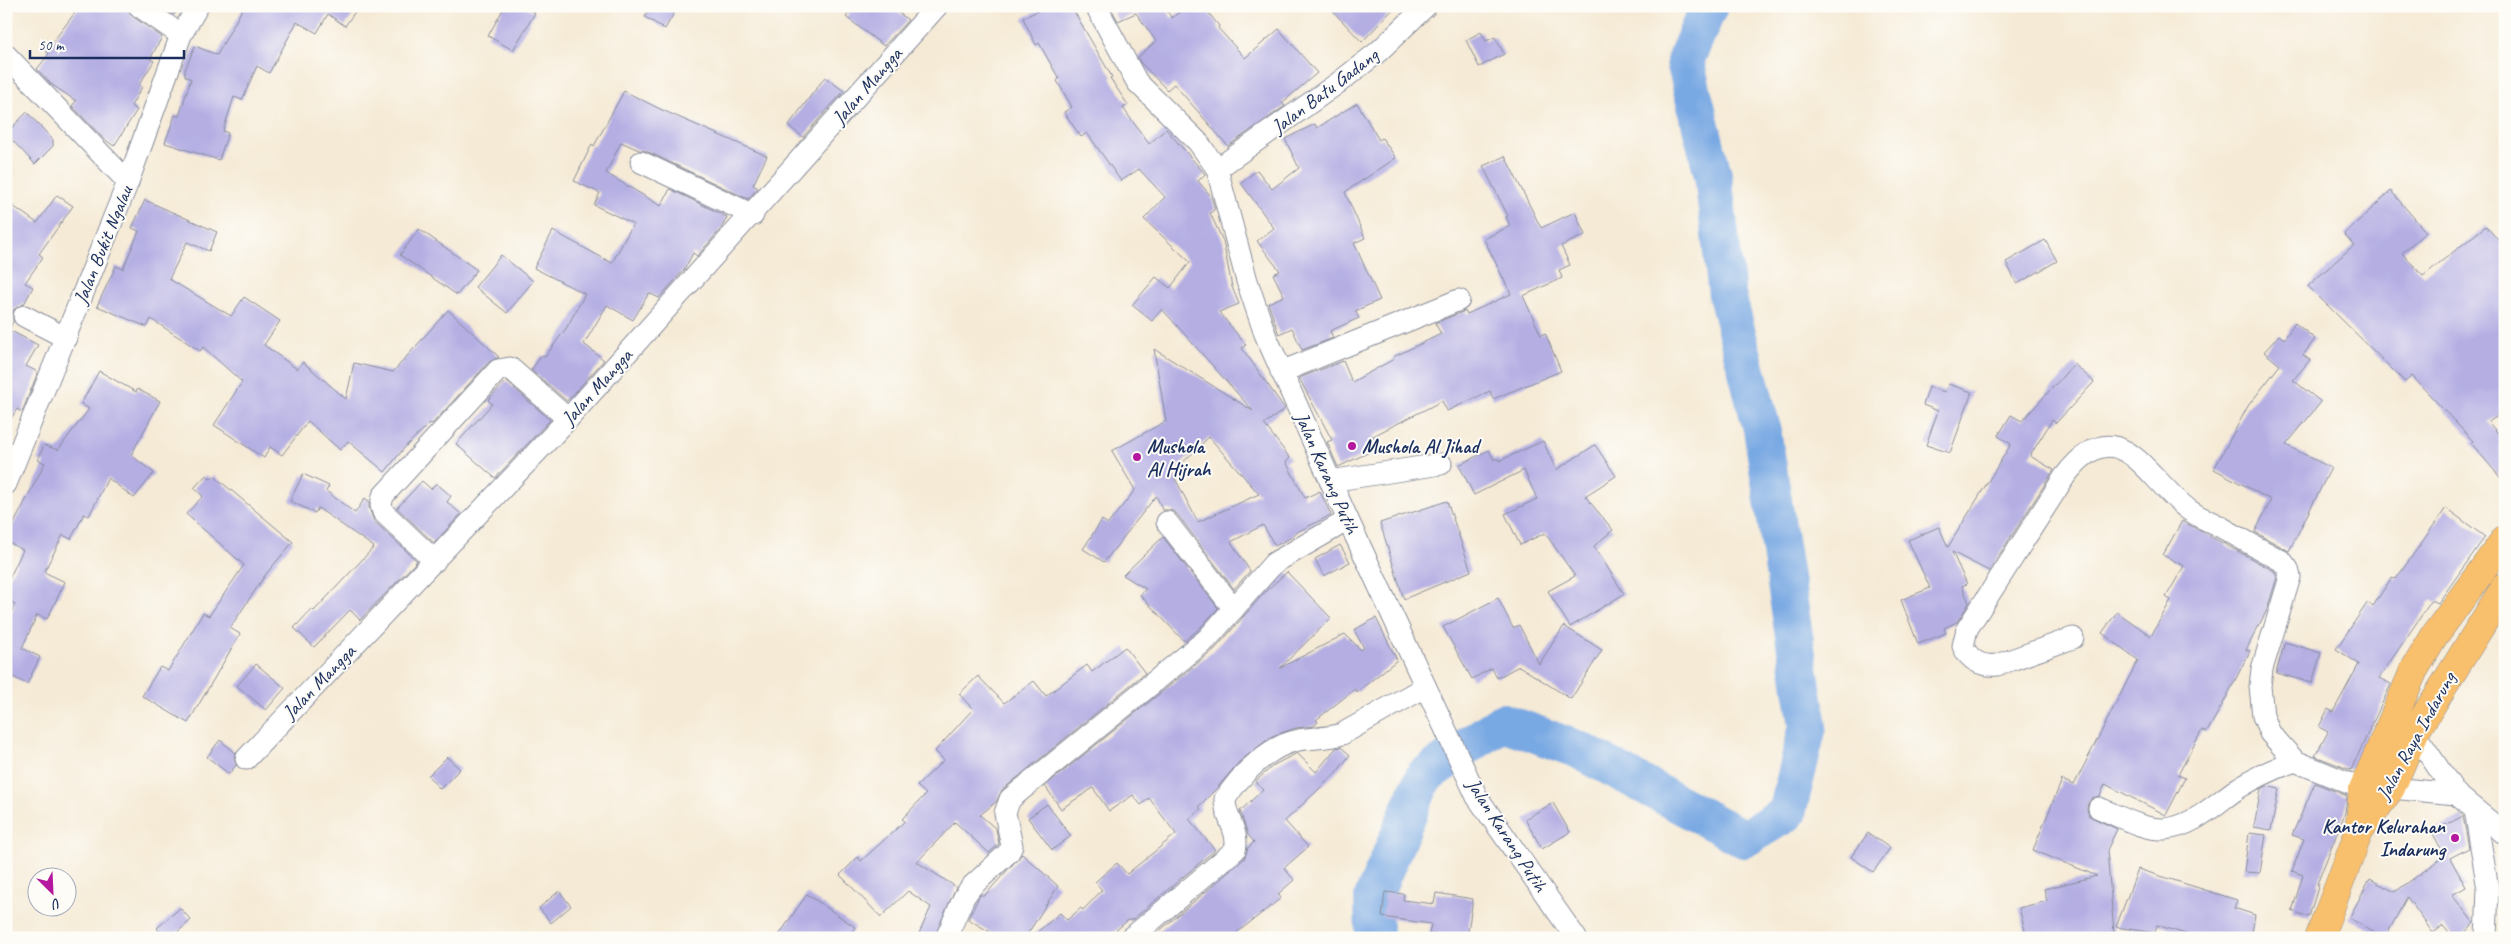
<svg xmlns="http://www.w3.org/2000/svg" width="2511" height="944" font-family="Caveat,sans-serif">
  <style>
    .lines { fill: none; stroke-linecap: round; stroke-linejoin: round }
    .river { stroke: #79a9e3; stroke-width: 38 }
    .building { fill: #b4aee3; fill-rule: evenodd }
    .minor-casing { stroke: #888c9a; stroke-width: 23 }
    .trunk-casing { stroke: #888c9a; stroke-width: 29 }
    .minor { stroke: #fff; stroke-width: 21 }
    .trunk { stroke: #f8bf6c; stroke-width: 28 }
    .poi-dot { fill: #b5179e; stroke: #fdfcf7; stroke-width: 2 }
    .labels { text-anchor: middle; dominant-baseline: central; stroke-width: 4; stroke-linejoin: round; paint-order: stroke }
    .street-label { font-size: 20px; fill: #1b2f5e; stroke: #fdfcf7 }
    .poi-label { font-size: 20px; font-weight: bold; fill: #1b2f5e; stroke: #fdfcf7; text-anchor: start }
  </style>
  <rect width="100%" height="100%" fill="#fdfcf7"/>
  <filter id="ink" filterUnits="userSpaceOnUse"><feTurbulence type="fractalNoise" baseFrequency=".02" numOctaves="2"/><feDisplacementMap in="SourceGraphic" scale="10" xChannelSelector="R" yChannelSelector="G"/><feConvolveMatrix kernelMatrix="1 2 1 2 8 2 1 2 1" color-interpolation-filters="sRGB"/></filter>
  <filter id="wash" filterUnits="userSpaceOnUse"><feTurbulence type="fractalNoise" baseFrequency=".0096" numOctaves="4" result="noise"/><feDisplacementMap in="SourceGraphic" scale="20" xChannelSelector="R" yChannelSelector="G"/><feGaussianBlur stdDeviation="1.12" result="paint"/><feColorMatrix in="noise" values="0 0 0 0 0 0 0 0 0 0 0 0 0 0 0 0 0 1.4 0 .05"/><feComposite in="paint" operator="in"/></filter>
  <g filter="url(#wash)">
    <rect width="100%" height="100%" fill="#f5ead5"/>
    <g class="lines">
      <path class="river" d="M1374,938L1373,897L1424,776L1503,722L1579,750L1744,839L1787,813L1808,726L1762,429L1727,295L1713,175L1685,61L1709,6"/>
    </g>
    <g id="blocks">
      <g class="building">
        <path d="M80,6H127L132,16L162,37L150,59L154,61L139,85L142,87L131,106L137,110L114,146L104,139L72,106L76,101L51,84L37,69L49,54L46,51Z"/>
        <path d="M161,6H180L174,15Z"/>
        <path d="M244,6H359L345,26L328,14L317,33L297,22L269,73L257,66L242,100L234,97L223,131L228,133L219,160L165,143L175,115L179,116L191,79L185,76V70L195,46L217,55Z"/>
        <path d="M505,6H523L535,13L513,50L488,36Z"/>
        <path d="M651,6H663L674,13L665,29L645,17Z"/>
        <path d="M855,6H890L908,20L884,46L846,17Z"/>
        <path d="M1048,6H1071L1112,77L1110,78L1128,105L1123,108L1149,144L1166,129L1205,174L1198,181L1211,196L1215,209L1210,213L1223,241L1232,287L1239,304L1219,312L1246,345L1242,348L1285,409L1264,424L1290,458L1286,462L1305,498L1320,491L1331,515L1293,534L1294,536L1275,546L1263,525L1231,542L1250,571L1234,589L1177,514L1171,510H1163L1156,496L1104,562L1083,549L1102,520L1108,524L1135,490L1112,451L1166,421L1154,349L1253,411L1162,309L1152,321L1132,305L1156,277L1170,288L1190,262L1144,219L1165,197L1139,169L1121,181L1087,133L1081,137L1064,112L1072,107L1057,81L1059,79L1039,43L1036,45L1023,18ZM1209,437L1259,494L1198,522L1172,473Z"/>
        <path d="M1110,6H1163L1172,18L1187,6H1203L1219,26L1218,28L1245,58L1279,29L1317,73L1282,103L1285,106L1228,146L1174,84L1167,90L1140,62L1138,57L1156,41L1136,13L1118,21Z"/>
        <path d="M1328,6H1396L1362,42Z"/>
        <path d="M1481,32L1486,41L1495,37L1504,54L1479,67L1466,40Z"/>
        <path d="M825,77L844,91L803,137L788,126Z"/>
        <path d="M624,91L660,109L767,156L753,185L758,188L748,199L646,151L639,150L621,142L606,173L661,206L670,189L727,217L721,229L697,256L693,253L684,270L659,298L649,293L633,320L607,305L584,344L604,360L567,401L531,370L542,355L545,357L567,327L585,294L534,268L553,231L612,263L633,224L594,205L600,193L574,181L592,144L594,146Z"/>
        <path d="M1357,103L1379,140L1382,138L1396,158L1345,192L1365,238L1354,243L1380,300L1355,311L1359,318L1330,331L1333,338L1302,350L1292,328L1279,334L1277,329L1268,303L1284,296L1273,274L1280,271L1257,241L1274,228L1241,183L1257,170L1272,189L1299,168L1285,139L1315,124L1317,128Z"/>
        <path d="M27,112L53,140V146L35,164L6,134Z"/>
        <path d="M1505,156L1541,228L1575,212L1585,235L1561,246L1570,265L1559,270L1562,278L1523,296L1541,335L1545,333L1561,371L1493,399L1490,391L1447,411L1442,401L1373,436L1378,448L1338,467L1327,442L1332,440L1299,378L1343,361L1352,382L1394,359L1393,357L1441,334L1435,323L1465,311L1467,314L1511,294L1484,239L1510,226L1506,217L1508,216L1483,166Z"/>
        <path d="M2391,191L2426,232L2402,253L2423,276L2486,226L2505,248V336L2499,339L2505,353V412L2488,422L2505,441V483L2471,443L2473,441L2412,376L2405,382L2308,286L2354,245L2344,234Z"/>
        <path d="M57,195L73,206L39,254L43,257L25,283L33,287L24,304L13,310V322L9,330L38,345L26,366L38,372L22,412L17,409L6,427V201L37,223Z"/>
        <path d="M145,200L217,232L209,251L187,242L169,279L231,316L244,297L280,321L264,345L297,369L303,362L346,399L354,363L393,372L448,310L499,357L489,362L432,424L430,423L405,447L385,472L348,441L340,450L308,421L282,455L270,447L264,458L214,425L242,382L203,347L200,351L151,319L147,327L97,306L116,266L123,269L139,231L132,228Z"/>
        <path d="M419,229L477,270L457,295L400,255Z"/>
        <path d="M2045,240L2057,261L2017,284L2006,262Z"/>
        <path d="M501,255L533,281L507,313L475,287Z"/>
        <path d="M2295,323L2315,339L2303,355L2310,360L2293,380L2321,402L2286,445L2331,468L2289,551L2255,532L2271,500L2214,469L2248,406L2280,365L2264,352L2279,335L2284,339Z"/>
        <path d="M2074,364L2094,382L2056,423L2052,420L2030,456L2054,470L1989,571L1952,552L1967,584L1962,586L1969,603L1957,622L1944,628L1946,633L1918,644L1901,600L1930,588L1908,540L1939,527L1948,547L2011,444L1998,436L2011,415L2022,421Z"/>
        <path d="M99,371L136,392L137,389L160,401L131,455L154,473L134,498L108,478L89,516L84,514L71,539L63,535L44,572L65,582L47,619L37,615L22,648L40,657L27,684L9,675L6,681V623L15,604L6,600V585L23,550L6,541V539L45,463L38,460L44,445L58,450L89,409L81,404Z"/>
        <path d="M506,381L550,420L495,478L456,444L492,404L488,400Z"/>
        <path d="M1948,384L1972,392L1950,453L1926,445L1938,411L1923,405L1929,387L1945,392Z"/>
        <path d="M1543,441L1556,470L1595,445L1616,476L1585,496L1613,530L1594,546L1624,594L1570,627L1548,591L1575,576L1545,533L1520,545L1505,514L1537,499L1524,470L1474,495L1459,465L1489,450L1494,460L1497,458L1499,461Z"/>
        <path d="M303,474L329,486L326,491L355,513L365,498L369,501V508L374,521L417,561L360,620L350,610L314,647L294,628L312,609L314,611L374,547L318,508L315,513L290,501Z"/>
        <path d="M206,475L211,479L214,476L293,542L266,574L230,628L240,634L188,723L142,696L160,667L168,671L203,613L209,616L244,565L186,514L203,496L194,488Z"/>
        <path d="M422,481L431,489L436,483L451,496L447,502L461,514L434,543L397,508Z"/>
        <path d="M1447,501L1471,571L1404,599L1380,523Z"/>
        <path d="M2446,508L2485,537L2438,603L2432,600L2379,678L2391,684L2351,770L2315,756L2328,732L2319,727L2328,709L2333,712L2359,664L2336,649L2368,602L2373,606L2392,577L2396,579Z"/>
        <path d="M2182,521L2274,571L2277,577L2267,610L2246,650L2250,651L2226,698L2207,732L2202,730L2178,775L2185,778L2166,815L2105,784L2100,796L2092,798L2088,803L2087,809L2089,816L2117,829L2107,850L2114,933L2081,936V938H2027L2019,908L2047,901L2044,889L2097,876L2033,850L2062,780L2074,785L2138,660L2102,633L2117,612L2151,636L2171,600L2166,597L2184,566L2163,555Z"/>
        <path d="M1163,537L1218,608L1198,630L1184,641L1140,595L1146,589L1123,575Z"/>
        <path d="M1340,545L1350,562L1324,576L1315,559Z"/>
        <path d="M1287,572L1331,618L1280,668L1345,634L1361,650L1364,648L1354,630L1376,618L1397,660L1357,692L1355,689L1316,720L1318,722L1314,726L1296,728L1272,736L1239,762L1217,788L1199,806L1201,809L1189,819L1215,850L1132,920H1128L1107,938H1030L1060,913L1067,920L1081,908L1083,910L1102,890L1095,882L1117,863L1127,874L1176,834L1149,798L1141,805L1133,795L1109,811L1093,788L1061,809L1045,786L1215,649L1266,591Z"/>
        <path d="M1498,598L1513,628L1519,625L1539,664L1564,626L1602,650L1571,699L1519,666L1497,678L1492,668L1472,679L1443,627Z"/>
        <path d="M2285,642L2321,653L2312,683L2276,673Z"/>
        <path d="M1125,647L1145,673L1002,790L996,802L980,815L996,829L999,844L989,853L955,822L917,862L956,887L934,938H917L931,907L908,891L881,917L840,875L858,857L861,861L905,821L902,819L926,794L917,786L944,760L935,751L973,709L959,694L978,676L1004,703L1034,681L1046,696L1087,665L1092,672Z"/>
        <path d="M256,664L285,688L266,710L237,686Z"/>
        <path d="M220,740L236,753L234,757L236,765L229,774L207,757Z"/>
        <path d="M1341,747L1350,755L1337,772L1285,821L1308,847L1284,868L1294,880L1278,894L1281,898L1230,938H1151L1244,859L1248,848L1254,842L1248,835L1240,811L1263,790L1255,781L1257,780L1274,765L1297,753L1316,772L1336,748Z"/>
        <path d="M447,757L460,769L440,789L428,776Z"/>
        <path d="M2315,783L2347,796L2345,813L2317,884H2319L2309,917L2292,911L2303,875L2292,871L2304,839L2292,835Z"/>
        <path d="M2267,786L2279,789L2271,830L2254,827L2261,789Z"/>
        <path d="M1553,803L1570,832L1542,849L1525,819Z"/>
        <path d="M1047,804L1071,836L1052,850L1028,818Z"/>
        <path d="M2463,816L2469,848L2450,858L2466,887L2452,895L2474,923L2460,938H2454L2443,926L2433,933L2407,897L2385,938L2349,918L2370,879L2395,892L2445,856L2432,832Z"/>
        <path d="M1868,833L1890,848L1873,872L1851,857Z"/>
        <path d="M2249,833L2266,835L2260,873L2244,872Z"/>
        <path d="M1022,854L1058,886L1025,938H1000L968,919L980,895H985Z"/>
        <path d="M2138,869L2237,900L2234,908L2255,915L2251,938H2198L2157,925L2155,933L2116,927Z"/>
        <path d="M559,891L571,906L551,923L539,908Z"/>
        <path d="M1385,892L1404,894L1403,900L1434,904L1436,893L1473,899L1467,938L1429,934L1431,924L1382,917Z"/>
        <path d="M807,894L855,927L848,938H777Z"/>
        <path d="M180,908L191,920L171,938H165L157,928Z"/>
      </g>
    </g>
  </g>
  <g filter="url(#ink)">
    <use href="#blocks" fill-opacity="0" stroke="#888c9a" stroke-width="1"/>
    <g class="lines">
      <defs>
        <g id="minor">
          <path d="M139,6L181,35"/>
          <path d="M1096,6L1137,82L1198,142L1217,169L1247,281L1265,334L1348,520L1477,797L1576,938"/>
          <path d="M6,55L128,182"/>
          <path d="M641,162L753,215"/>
          <path d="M1217,169L1338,83L1378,52L1426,6"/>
          <path d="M24,316L66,338"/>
          <path d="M1281,372L1459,300"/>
          <path d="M1330,481L1441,464"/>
          <path d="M6,484L128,182L181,35L198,6"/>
          <path d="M1167,522L1234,609"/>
          <path d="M435,561L383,512L381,505L383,496L498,370L510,368L568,419"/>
          <path d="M2073,638L1997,665C1982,667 1969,660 1963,646L1967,629L2065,476C2119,405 2146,479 2189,510C2198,517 2209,521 2219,526C2240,538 2261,550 2282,561L2288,569L2290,577L2262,669L2260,686L2263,716L2270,733L2295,761L2363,789L2391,788L2456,794"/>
          <path d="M2407,722L2456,794L2505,834"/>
          <path d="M246,759L568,419L937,6"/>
          <path d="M2099,808C2119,816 2143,830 2164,829C2194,827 2217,802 2240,787C2258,776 2276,768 2295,761"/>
          <path d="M2475,810L2488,889L2486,938"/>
          <path d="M946,938L964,897L971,887L1009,852L1012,846L1005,813L1010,799L1207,639L1274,563L1348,520"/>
          <path d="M1131,938L1235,850C1240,831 1224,817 1225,799C1241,774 1270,745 1299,740C1314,737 1327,739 1342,734L1425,687"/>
        </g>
        <g id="trunk">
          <path d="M2359,831L2363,789L2414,670L2437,632L2505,539"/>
          <path d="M2319,938L2359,832L2391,788L2415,732L2505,587"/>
        </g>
      </defs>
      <use href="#minor" class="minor-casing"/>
      <use href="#trunk" class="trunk-casing"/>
      <use href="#minor" class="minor"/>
      <use href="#trunk" class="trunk"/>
    </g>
  </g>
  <g class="poi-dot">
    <circle cx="1352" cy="446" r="5"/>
    <circle cx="1137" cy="457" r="5"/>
    <circle cx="2455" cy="838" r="5"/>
  </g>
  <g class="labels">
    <g class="street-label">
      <text transform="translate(867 86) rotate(-49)">Jalan Mangga</text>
      <text transform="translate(1325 91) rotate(-37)">Jalan Batu Gadang</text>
      <text transform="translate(103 245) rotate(-68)">Jalan Bukit Ngalau</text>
      <text transform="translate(597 387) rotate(-48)">Jalan Mangga</text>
      <text transform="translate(1327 473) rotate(66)">Jalan Karang Putih</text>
      <text transform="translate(319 682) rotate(-46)">Jalan Mangga</text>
      <text transform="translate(2416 736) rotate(-61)">Jalan Raya Indarung</text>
      <text transform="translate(1507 835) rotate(57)">Jalan Karang Putih</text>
    </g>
    <g class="poi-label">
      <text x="1147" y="446">Mushola<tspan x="1147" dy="23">Al Hijrah</tspan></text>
      <text x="1362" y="446">Mushola Al Jihad</text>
      <text x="2445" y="826" text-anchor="end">Kantor Kelurahan<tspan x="2445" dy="23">Indarung</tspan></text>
    </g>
  </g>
  <rect width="2511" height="944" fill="none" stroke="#fdfcf7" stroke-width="25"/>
  <g transform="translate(52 892) rotate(156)"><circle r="24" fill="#fdfcf7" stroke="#a3aaba"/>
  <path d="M0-4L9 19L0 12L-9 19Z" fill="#b5179e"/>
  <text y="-8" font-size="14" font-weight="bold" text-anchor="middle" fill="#1b2f5e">U</text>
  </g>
  <path d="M30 50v8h154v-8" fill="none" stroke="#1b2f5e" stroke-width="2.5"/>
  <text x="38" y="50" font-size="15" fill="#1b2f5e" stroke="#fdfcf7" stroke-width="4" paint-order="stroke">50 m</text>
</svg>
